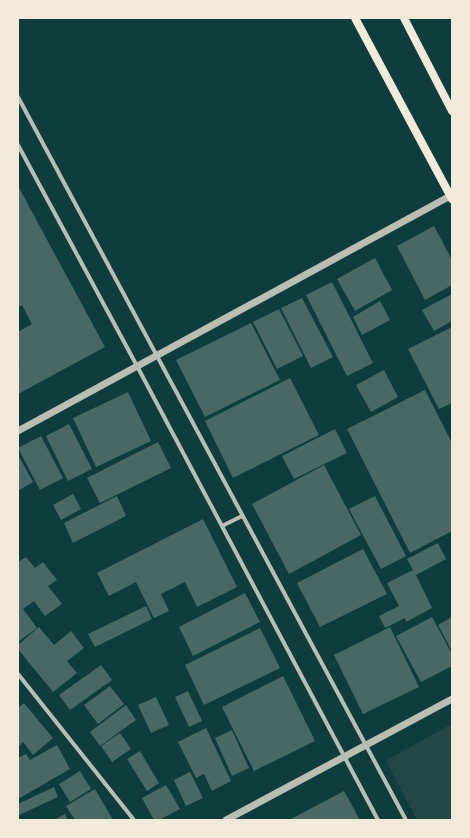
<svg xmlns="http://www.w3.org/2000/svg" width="470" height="838" font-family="'Work Sans',sans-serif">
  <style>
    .green { fill: #244646 }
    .building { fill: #486865 }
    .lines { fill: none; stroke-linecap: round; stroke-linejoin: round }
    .minor { stroke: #b8beb3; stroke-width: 4 }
    .tertiary { stroke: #b8beb3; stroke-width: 7 }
    .secondary { stroke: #f1e9da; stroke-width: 8 }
  </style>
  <rect width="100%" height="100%" fill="#0f3d3e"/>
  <path class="green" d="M452,724V820H417L386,760Z"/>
  <g class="building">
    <path d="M18,186L105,347L18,394V361L20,364L18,360V332L32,324L22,305L19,307L18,305Z"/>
    <path d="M434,226L452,260V285L425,300L397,246Z"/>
    <path d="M375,258L392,290L355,311L337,279Z"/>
    <path d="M332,282L373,363L347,376L306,295Z"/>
    <path d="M452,294V321L434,331L422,310Z"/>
    <path d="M302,298L333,357L311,368L281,308Z"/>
    <path d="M380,301L390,320L362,335L353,317Z"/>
    <path d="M279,309L303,356L277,369L253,322Z"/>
    <path d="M251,323L280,380L205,417L176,360Z"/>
    <path d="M452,327V403L439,409L408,349Z"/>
    <path d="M384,370L398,397L371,412L356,385Z"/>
    <path d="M290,378L319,435L233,478L205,421Z"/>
    <path d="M425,390L452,443V531L410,553L347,429Z"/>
    <path d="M128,392L151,441L96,467L73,418Z"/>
    <path d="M69,424L92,469L68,481L46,436Z"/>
    <path d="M335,429L347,453L294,479L282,456Z"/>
    <path d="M41,436L63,478L40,490L18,448Z"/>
    <path d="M158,442L171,468L100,503L87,478Z"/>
    <path d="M18,455L33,482L18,491Z"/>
    <path d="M324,465L361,535L289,574L252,504Z"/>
    <path d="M73,494L81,509L61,520L53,505Z"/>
    <path d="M117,496L126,516L73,543L64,523Z"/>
    <path d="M375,496L406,556L381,569L349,509Z"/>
    <path d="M203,519L237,587L197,607L185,582L161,594L169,611L154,618L136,582L109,596L97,573Z"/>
    <path d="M438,543L446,559L416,575L432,608L406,622L405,618L385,628L379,616L399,606L387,583L413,570L407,559Z"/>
    <path d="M363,549L387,594L320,627L297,583Z"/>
    <path d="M26,557L35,568L43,562L57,580L48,586L62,604L45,616L34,601L23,609L37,628L18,642V562Z"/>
    <path d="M245,593L260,622L193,656L179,627Z"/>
    <path d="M146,606L152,619L95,647L88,634Z"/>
    <path d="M432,617L452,654V666L421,682L396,636Z"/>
    <path d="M452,617V651L438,625Z"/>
    <path d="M39,627L54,645L71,631L84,648L67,661L77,673L53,692L18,649V645Z"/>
    <path d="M390,627L419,687L363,714L334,655Z"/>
    <path d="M260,628L280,668L204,705L185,665Z"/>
    <path d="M101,665L112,680L70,710L59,695Z"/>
    <path d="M283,676L315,741L254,771L222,707Z"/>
    <path d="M110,686L124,704L98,724L84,705Z"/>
    <path d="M188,691L202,721L189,727L175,697Z"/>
    <path d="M156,697L169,725L151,733L138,705Z"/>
    <path d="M24,703L53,738L33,755L23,742L18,747V708Z"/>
    <path d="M126,705L136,720L100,746L90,732Z"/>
    <path d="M206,728L231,781L212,791L204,774L196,778L178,742Z"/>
    <path d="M232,730L249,768L232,776L215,738Z"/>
    <path d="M120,733L131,749L112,762L101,746Z"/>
    <path d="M57,745L70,769L18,799V758L26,754L30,760Z"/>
    <path d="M140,751L159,783L147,791L127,759Z"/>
    <path d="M80,771L91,789L70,802L59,784Z"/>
    <path d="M190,772L203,798L186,806L174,780Z"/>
    <path d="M166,785L180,809L159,820H154L142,798Z"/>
    <path d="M54,787L58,797L19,815L18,804Z"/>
    <path d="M95,789L113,820H75L66,806Z"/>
    <path d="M344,791L360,820H289Z"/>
    <path d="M65,814L68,820H54Z"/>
  </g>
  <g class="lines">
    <g class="minor">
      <path d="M18,97L406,820"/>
      <path d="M18,145L137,366L378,820"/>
      <path d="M222,526L242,516"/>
      <path d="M18,674L134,820"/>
    </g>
    <g class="tertiary">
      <path d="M18,431L452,195"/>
      <path d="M226,820L452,699"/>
    </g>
    <g class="secondary">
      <path d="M355,18L452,199"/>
      <path d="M404,18L452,111"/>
    </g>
  </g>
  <rect width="470" height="838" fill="none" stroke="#f1e9da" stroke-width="38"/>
</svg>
